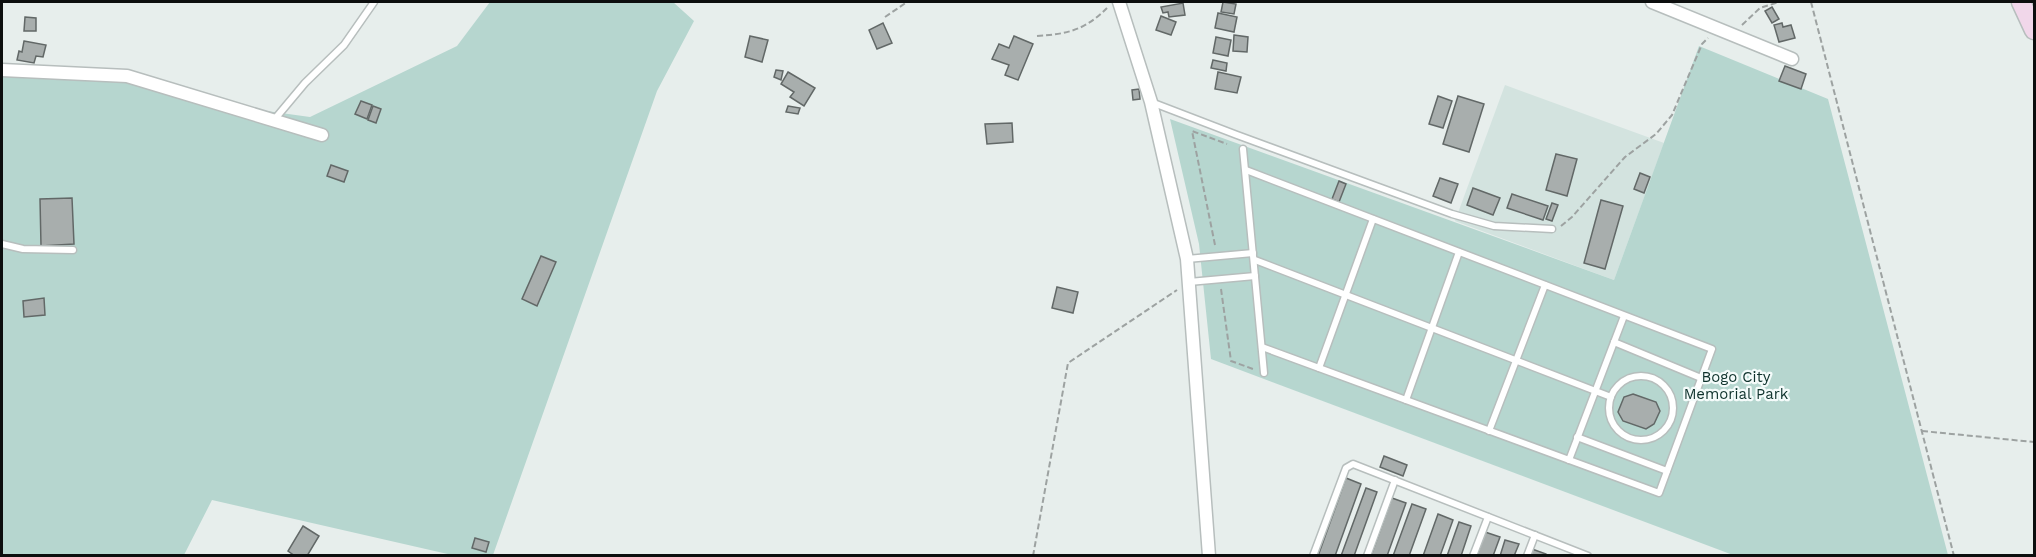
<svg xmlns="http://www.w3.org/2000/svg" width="2036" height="557" font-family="'Work Sans',sans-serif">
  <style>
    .built { fill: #d3e3df }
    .green { fill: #b6d6cf }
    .building { fill: #a8aead; stroke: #626867; stroke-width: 1.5 }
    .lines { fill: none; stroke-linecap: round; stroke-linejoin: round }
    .lane-casing { stroke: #b7bebd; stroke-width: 9 }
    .street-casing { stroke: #b7bebd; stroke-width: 15 }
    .secondary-casing { stroke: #b7bebd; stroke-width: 21 }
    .path { stroke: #9da2a1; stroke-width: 2; stroke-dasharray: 6 3; stroke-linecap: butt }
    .lane { stroke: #fff; stroke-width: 6 }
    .street { stroke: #fff; stroke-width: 12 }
    .secondary { stroke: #f1d7ea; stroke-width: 18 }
    .labels { text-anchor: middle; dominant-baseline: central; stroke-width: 4.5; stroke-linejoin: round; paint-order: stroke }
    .park-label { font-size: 15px; fill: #0e322c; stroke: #f4fbfa }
  </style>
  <rect width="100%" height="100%" fill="#e7eeec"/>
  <path class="built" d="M1505,85L1664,143L1614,280L1455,221Z"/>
  <g class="green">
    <path d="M490,2H673L694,21L657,91L493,555H452L212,500L184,555L2,556V75H111L209,103L310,117L457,46Z"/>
    <path d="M1699,46L1828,99L1948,555H1733L1211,359L1199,244L1170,119L1614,280Z"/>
  </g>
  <g class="building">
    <path d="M1223,2L1236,4L1234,14L1221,12Z"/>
    <path d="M1183,3L1185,15L1169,17L1168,12L1163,13L1161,7Z"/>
    <path d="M1772,7L1779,19L1772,23L1765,11Z"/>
    <path d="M1218,13L1237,17L1234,32L1215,28Z"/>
    <path d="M1161,16L1176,22L1171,35L1156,30Z"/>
    <path d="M25,17L36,18V31H24Z"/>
    <path d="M883,23L892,43L877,49L869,30Z"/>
    <path d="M1782,23L1783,27L1791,25L1795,38L1779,42L1774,25Z"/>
    <path d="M1234,35L1248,37L1247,52L1233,51Z"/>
    <path d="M750,36L768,40L762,62L745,57Z"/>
    <path d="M1014,36L1033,44L1018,80L1005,75L1009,65L992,59L999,44L1009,48Z"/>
    <path d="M1216,37L1231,40L1228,56L1213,53Z"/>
    <path d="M24,41L46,45L43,57L36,56L34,63L17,60L19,51L22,52Z"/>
    <path d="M1213,60L1227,63L1226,71L1211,68Z"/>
    <path d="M1785,66L1806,74L1801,89L1779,81Z"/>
    <path d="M776,70L783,71L781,80L774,77Z"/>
    <path d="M788,72L815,88L804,106L790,97L794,92L781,84Z"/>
    <path d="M1218,72L1241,77L1237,93L1215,89Z"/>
    <path d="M1139,89L1140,99L1133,100L1132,90Z"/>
    <path d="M1438,96L1452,101L1443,128L1429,124Z"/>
    <path d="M1458,96L1484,104L1469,152L1443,144Z"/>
    <path d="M361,101L372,105L367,119L355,114Z"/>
    <path d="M373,106L381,109L376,123L368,120Z"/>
    <path d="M788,106L800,108L798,114L786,112Z"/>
    <path d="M1012,123L1013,142L987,144L985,124Z"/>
    <path d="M1556,154L1577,159L1567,196L1546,190Z"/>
    <path d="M331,165L348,171L344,182L327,176Z"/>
    <path d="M1640,173L1650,177L1644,193L1634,189Z"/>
    <path d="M1440,178L1458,184L1451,203L1433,196Z"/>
    <path d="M1339,181L1346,184L1339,202L1332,199Z"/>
    <path d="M1473,188L1500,198L1493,215L1467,205Z"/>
    <path d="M1512,194L1548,206L1543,220L1507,208Z"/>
    <path d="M72,198L74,244L41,246L40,199Z"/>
    <path d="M1601,200L1623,206L1605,269L1584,263Z"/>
    <path d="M1552,203L1558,205L1552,221L1546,219Z"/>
    <path d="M541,256L556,262L537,306L522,299Z"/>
    <path d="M1057,287L1078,292L1073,313L1052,308Z"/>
    <path d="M44,298L45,315L24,317L23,301Z"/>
    <path d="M1633,394L1656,402L1660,411L1654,424L1646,429L1623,421L1618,412L1624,397Z"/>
    <path d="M1384,456L1407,465L1403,476L1380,467Z"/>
    <path d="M1346,478L1361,484L1335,556H1318Z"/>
    <path d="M1366,488L1377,492L1354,556H1341Z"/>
    <path d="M1392,498L1406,503L1387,556H1371Z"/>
    <path d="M1412,504L1426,509L1409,556H1393Z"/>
    <path d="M1438,514L1453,520L1440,556H1423Z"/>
    <path d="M1459,522L1471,526L1461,556H1447Z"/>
    <path d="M303,526L319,536L307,556H295L288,551Z"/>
    <path d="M1485,532L1500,537L1493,556H1477Z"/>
    <path d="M475,538L489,542L486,552L472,548Z"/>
    <path d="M1505,540L1519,544L1514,556H1500Z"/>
    <path d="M1532,549L1546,554V556H1529Z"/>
  </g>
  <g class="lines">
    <defs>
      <g id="lane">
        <path d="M1151,102L1237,135L1452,214L1494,226L1552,229"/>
        <path d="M274,120L305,83L344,45L374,2"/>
        <path d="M1243,149L1264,373"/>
        <path d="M1246,170L1712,349L1659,493L1262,347"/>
        <path d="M2,244L23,249L73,250"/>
        <path d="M1187,259L1253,253"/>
        <path d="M1255,260L1611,397"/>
        <path d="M1189,282L1255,276"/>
        <path d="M1614,342L1701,378"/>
        <path d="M1319,368L1373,219"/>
        <circle cx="1641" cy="408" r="32"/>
        <path d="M1406,400L1459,252"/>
        <path d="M1489,431L1545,285"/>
        <path d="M1577,437L1667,471"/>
        <path d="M1569,460L1624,316"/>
        <path d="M1313,556L1346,468L1353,464L1588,556"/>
        <path d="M1367,556L1395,480"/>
        <path d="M1473,556L1488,517"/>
        <path d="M1527,556L1535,535"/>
      </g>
      <g id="street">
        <path d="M1119,2L1151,102L1187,259L1209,556"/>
        <path d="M1652,2L1792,59"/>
        <path d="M2,70L127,76L322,135"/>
      </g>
      <path id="secondary" d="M2021,2L2034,30"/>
    </defs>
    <use href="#lane" class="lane-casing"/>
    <use href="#street" class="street-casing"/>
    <use href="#secondary" class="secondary-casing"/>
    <g class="path">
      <path d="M1811,2L1954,556"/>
      <path d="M885,17L907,2"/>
      <path d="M1742,25L1760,8L1779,2"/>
      <path d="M1037,36C1068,34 1085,30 1107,8"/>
      <path d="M1561,226L1572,217L1625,157L1656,134L1672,115L1702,44L1708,38"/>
      <path d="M1215,245L1192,131L1227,144"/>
      <path d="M1221,289L1231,361L1253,369"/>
      <path d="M1922,431L2034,442"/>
      <path d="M1033,556L1068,363L1177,290"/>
    </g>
    <use href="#lane" class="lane"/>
    <use href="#street" class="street"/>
    <use href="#secondary" class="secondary"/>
  </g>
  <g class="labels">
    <g class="park-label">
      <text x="1736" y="377">Bogo City<tspan x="1736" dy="17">Memorial Park</tspan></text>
    </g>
  </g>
  <rect width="2036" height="557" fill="none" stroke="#0c0e0e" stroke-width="6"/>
</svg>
